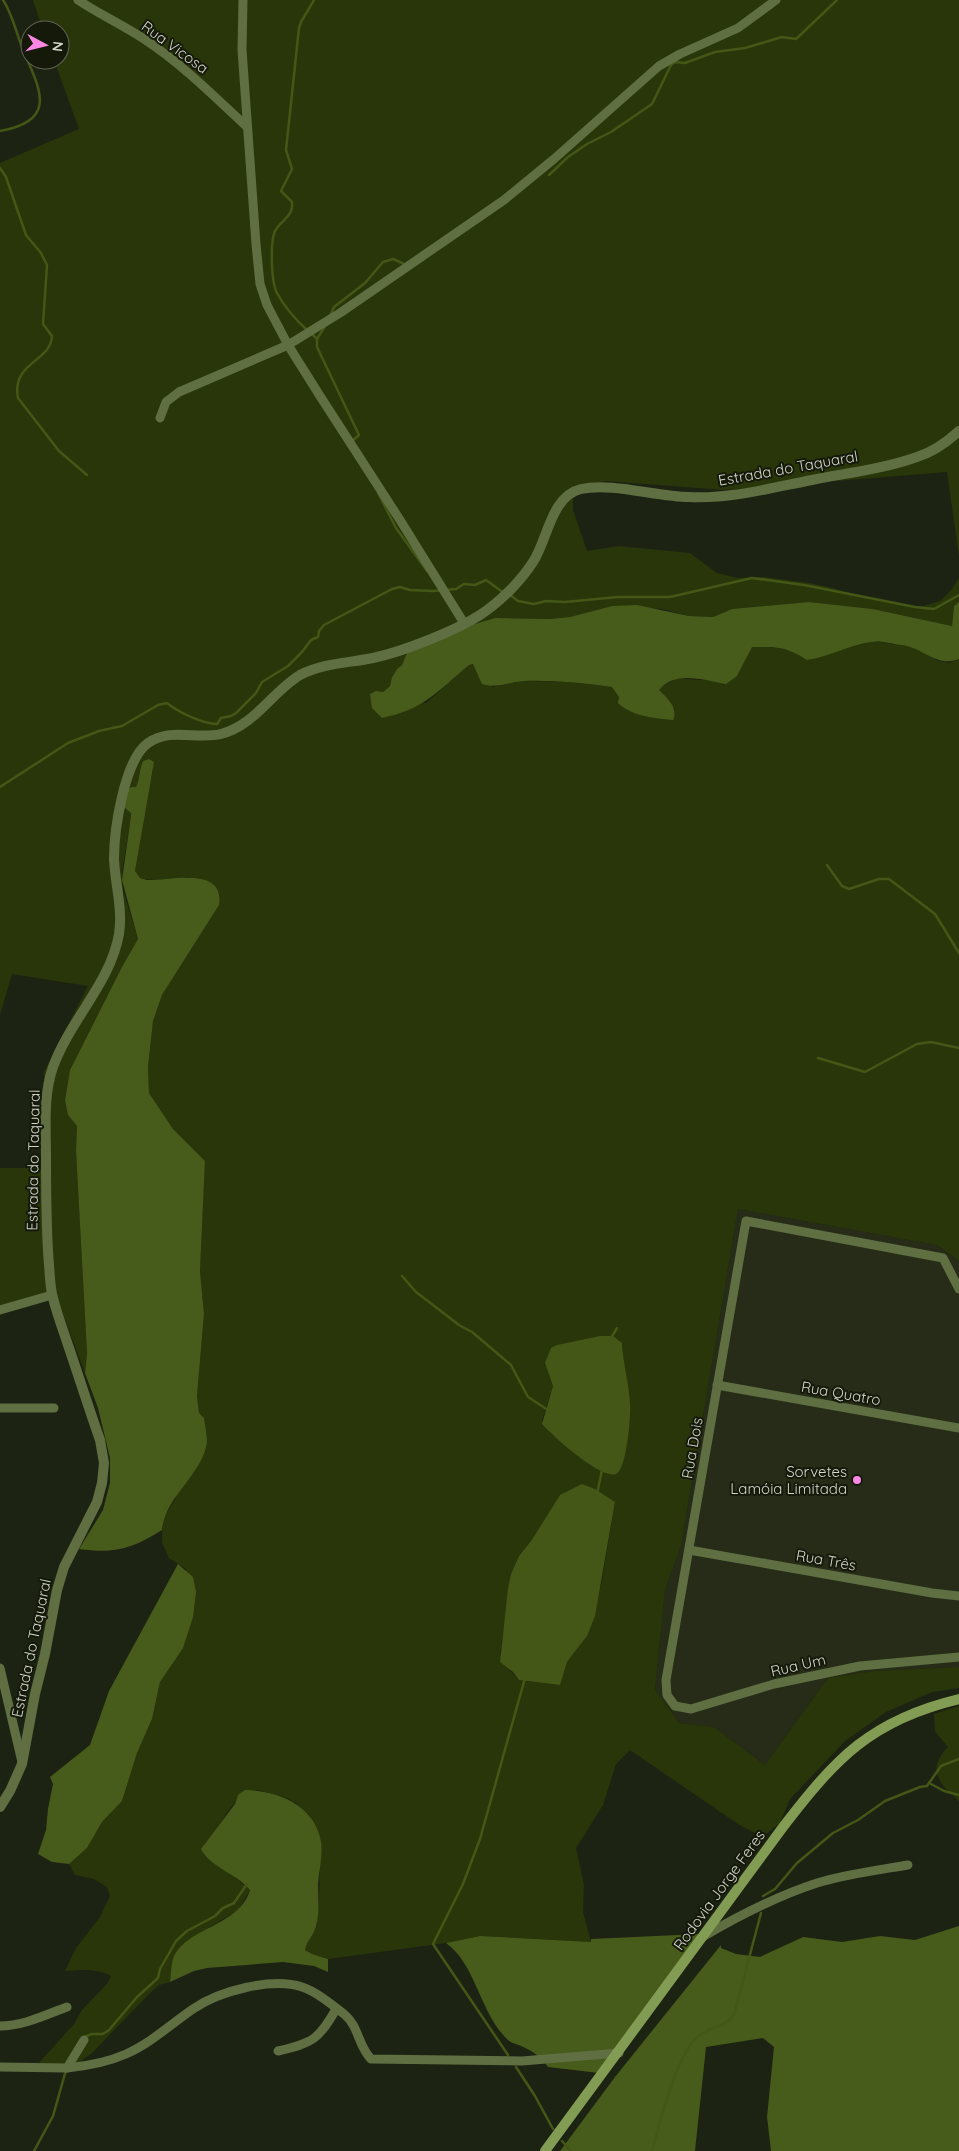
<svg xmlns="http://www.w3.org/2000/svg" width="959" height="2151" font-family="Quicksand,sans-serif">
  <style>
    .built { fill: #262c17 }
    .green { fill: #293609; fill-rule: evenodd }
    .forest { fill: #475b1a }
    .water { fill: #445716 }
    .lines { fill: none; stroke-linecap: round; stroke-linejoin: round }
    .stream { stroke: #445716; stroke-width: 2.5 }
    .minor { stroke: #5f6f42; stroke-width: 9 }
    .tertiary { stroke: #5f6f42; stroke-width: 10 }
    .secondary { stroke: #839c53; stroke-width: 10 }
    .poi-dot { fill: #fb87e5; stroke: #14190a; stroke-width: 2 }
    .labels { text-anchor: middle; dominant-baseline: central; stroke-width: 4; stroke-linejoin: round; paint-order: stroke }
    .street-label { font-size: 15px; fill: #d3d7cd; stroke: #14190a }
    .poi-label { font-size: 15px; fill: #d3d7cd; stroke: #14190a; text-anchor: end }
  </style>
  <rect width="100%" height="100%" fill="#1d2313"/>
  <path class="built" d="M738,1209L937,1245L959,1261V1667L874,1671L828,1678L765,1765L714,1727L679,1723L655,1689L665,1590L681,1546Z"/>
  <g class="green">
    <path d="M33,0H959V556L947,472L725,490L605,481L590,484L573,496V510L587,551L619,546L690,553L717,573L738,578L764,577L809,583L833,588L859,597L885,600L905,606L920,607L940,601L952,589L959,578V602L954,606L952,626L873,609L809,602L732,609L713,617L689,616L662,609L612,606L570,617L549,619L495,618L411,643L402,665L397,669L392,677L390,686L383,692L376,691L426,703L469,665L474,664L492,687L522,681L570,682L613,687L619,697L644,716L673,720L675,709L658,690L663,686L677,678L699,680L737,676L751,647C777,647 785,646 807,660L872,641L906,646L920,650L938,661L949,663L959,659V1261L937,1245L738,1209L681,1546L665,1590L655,1689L679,1723L714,1727L765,1765L828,1678L874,1671L959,1667V1688L932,1692L886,1712L845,1741L790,1799L780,1823L762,1837L738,1824L630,1750L616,1764L603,1805L576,1848L584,1885L583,1912L591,1942L480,1936L446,1943L328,1959L312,1954L305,1950L306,1943L316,1928L319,1903L320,1840L309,1815L296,1803L284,1797L258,1790L238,1795C235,1804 230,1808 225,1816C218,1826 214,1833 205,1843L237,1879L250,1890L238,1910L190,1939L174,1957L170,1982L159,1985L148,1995L92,2053L73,2067L39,2063L74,2024L82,2010L107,1984L111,1976C96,1968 81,1970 65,1971L76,1948L100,1917L110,1896L107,1887L94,1879L75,1875L69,1864L87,1848L102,1822L122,1801L137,1753L152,1719L160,1682L170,1667L186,1569L169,1558L162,1542L163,1518L175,1500L199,1413L197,1396L204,1314L200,1271L205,1161L173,1129L149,1093L148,1067L153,1021L162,995L219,905L190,877C173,879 157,882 140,878L135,871L148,788L153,771L149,759L143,761C139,770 140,779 136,787L122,872L123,890L138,939L123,965L70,1070L65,1100L68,1115L77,1126L76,1151L87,1353L85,1373L57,1298L0,1311V1168H46L44,1072L88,986L12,974L0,1015V163L79,129L54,60H60V30H43ZM622,1343L624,1370L542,1421L553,1386L545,1363ZM560,1495L615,1502L602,1581L587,1636L567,1662L559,1685L519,1680L506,1666L500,1655L511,1574L519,1556L531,1541Z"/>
    <path d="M959,1706V1801C939,1783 926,1770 948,1747L935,1731L934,1714Z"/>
  </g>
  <g class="forest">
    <path d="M809,602L873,609L952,626L954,606L959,602V659C936,668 925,648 901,645C892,644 880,640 871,642C849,645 829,657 807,660C785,646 777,647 752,647L737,676L726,684C704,680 675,670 659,690C667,698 679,708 673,720C654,718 633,717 618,703L619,697L612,687C583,683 553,680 524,681C509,682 497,689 482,684L473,664L469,665C438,691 423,710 382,718L372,708L370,694L376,691L383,692L390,686L392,677L397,669L402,665L411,643L495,618L549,619L570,617L612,606L637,605L689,616L713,617L732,609Z"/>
    <path d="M149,759L154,762L135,871L140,878L147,880C169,881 225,865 219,905L162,995L153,1021L148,1067L149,1093L173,1129L205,1161L200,1271L204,1314L197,1396L199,1413L204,1418C205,1425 207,1435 207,1442C202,1476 165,1496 162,1530C132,1549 114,1554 79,1549L103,1510L110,1483V1458L98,1408L85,1373L87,1353L76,1151L77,1126L68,1115L65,1100L70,1070L123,965L138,939L122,880L131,816V813L124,807L122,792L132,787H136C140,779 139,770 143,761Z"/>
    <path d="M178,1564L193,1577L196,1592L193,1617L183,1648L160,1682L152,1719L137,1753L122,1801L102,1822L87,1848L69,1864L52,1862L38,1854L46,1830L48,1809L53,1784L50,1777L90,1745L109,1691Z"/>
    <path d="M245,1790C278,1791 315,1805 321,1842C323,1856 319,1870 318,1884C318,1898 320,1912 316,1926C314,1935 307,1940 305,1950L312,1954L328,1959V1972L314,1966L283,1962L207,1968L194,1971L170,1982C171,1974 171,1966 173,1959C185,1927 239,1927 250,1890C236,1873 211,1868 201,1849L235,1804L238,1795Z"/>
    <path d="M959,1926V2151H771L767,2117L774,2047L763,2038L706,2047L695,2151H560L615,2077L721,1945V1948L736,1954L760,1957L803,1937L842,1942L880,1936L915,1940Z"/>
    <path d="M699,1934L599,2073L548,2067C541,2057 533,2051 521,2046C517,2044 511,2043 508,2040C480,2014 476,1964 446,1943L480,1936L591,1942V1939Z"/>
  </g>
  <g class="water">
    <path d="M600,1336H613L622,1343C623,1364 629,1383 630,1404C631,1415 627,1469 616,1474C601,1480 553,1436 542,1424L553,1386L545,1363L551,1348L557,1345Z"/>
    <path d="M582,1484L595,1489L615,1502L595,1616L587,1636L567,1662L560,1685L519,1680L513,1672L500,1662L508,1588L511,1574L519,1556L531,1541L560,1495Z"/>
  </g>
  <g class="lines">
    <g class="stream">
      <path d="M0,131C62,120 37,85 22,47C16,32 12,13 3,0"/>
      <path d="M0,168L6,177L26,235L41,253L47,265L43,324L52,336C51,362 11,362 18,398L59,451L87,475"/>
      <path d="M549,175L568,157L587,144L611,132L652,104L671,65L675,62L685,63L715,52L745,48L782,37L796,39L837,0"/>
      <path d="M330,316L334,307L365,283L383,262L393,259L404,264"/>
      <path d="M325,326L317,339V347L359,435L351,442"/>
      <path d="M307,330C296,320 284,306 277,293C271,282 270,242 275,231C281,220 294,216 292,202L281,191L292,169L286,150L299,28L301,22L314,0"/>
      <path d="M311,333L317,339"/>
      <path d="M378,493L396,528L427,571"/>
      <path d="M509,594L518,601L534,604L546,601L565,602L618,597H670L752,578L804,585L915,607L934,609L959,595"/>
      <path d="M0,787L68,743L99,731L122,726L158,705L167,703C178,712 203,724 217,724L221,718L231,716L236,713L256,693L262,682L288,666L302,652L311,640L318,637L319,631L324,625L392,589L400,587L410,590L433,591L456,589L464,584L475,585L486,580L504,593"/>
      <path d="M827,865L842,886L849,889L879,879H889L935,914L959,953"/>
      <path d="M818,1058L865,1072L917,1044L931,1042L959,1048"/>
      <path d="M402,1276L416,1292L459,1325L472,1332L511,1365L528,1397L548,1410"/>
      <path d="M611,1338L617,1328"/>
      <path d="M597,1494L602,1470"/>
      <path d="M931,1784L944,1791L959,1795"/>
      <path d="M763,1896L775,1889L797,1863L833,1833L858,1820L885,1801L920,1787L927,1786L941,1766L959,1759"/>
      <path d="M84,2037L92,2034H103L109,2030L137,1997L158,1978L160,1969L176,1941L187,1931L215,1916L223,1908L234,1903L247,1884"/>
      <path d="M508,2055L433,1944L463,1884L480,1839L525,1678"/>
      <path d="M516,2067L535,2096L553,2129"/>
      <path d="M562,2141L571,2151"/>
      <path d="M34,2151L53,2116L66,2070"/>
      <path d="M652,2151C660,2122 675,2061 695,2039C706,2027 725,2028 734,2015L761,1913"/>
    </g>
    <g class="minor">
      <path d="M78,0C99,14 123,25 144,39C182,64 214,96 247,127"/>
      <path d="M243,0L242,50L256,244L260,284L267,305L288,345L320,396L400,520L464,623"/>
      <path d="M160,418L166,402L179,392L288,345L340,313L504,200L554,159L659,66L680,54L738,28L776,0"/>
      <path d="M959,1289L943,1258L746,1221L666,1680L667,1695L675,1706L691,1709L774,1684L860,1666L959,1657"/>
      <path d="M0,1310L52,1295"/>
      <path d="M717,1385L959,1428"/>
      <path d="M0,1408H54"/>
      <path d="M689,1550L932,1593L959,1596"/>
      <path d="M0,1668L22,1762"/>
      <path d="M704,1936C740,1915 777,1896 817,1883C846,1874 878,1870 908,1865"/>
      <path d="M0,2026C23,2026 45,2015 67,2007"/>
      <path d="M278,2051C312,2043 319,2040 336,2009"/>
      <path d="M0,2067L67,2068L84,2040"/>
      <path d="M67,2068C87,2066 108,2062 126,2054C151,2043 171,2024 193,2009C219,1991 272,1977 302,1987C317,1992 331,2004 344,2014C359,2026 358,2046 371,2059L522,2061L619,2053"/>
    </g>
    <path class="tertiary" d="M0,1807L10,1791L22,1764L35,1694L45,1654L57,1590L64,1567L97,1502L102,1483L104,1463L100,1440C89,1409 79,1377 68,1345C63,1330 57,1314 53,1298C50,1288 50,1276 49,1265C46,1229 46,1193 46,1157C46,1128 43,1095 53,1067C70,1020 111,982 119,934C123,909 115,884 114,859C114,831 124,760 148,743C171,727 196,740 221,734C254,726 272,692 300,675C322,663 349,663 373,658C402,652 455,631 480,615C500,602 520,582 533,562C548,539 551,496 581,489C612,482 657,497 689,497C730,499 771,488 812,480C847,473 883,469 917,457C933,452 946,443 959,431"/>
    <path class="secondary" d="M545,2151L783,1827C836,1758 871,1720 959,1699"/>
  </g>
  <circle class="poi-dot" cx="857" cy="1480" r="5"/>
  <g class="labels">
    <g class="street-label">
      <text transform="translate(175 47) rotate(36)">Rua Vicosa</text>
      <text transform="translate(788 468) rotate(-10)">Estrada do Taquaral</text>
      <text transform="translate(33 1160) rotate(-89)">Estrada do Taquaral</text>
      <text transform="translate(841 1393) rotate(10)">Rua Quatro</text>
      <text transform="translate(692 1448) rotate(-80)">Rua Dois</text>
      <text transform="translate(826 1560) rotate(10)">Rua Três</text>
      <text transform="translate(31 1648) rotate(-78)">Estrada do Taquaral</text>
      <text transform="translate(798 1665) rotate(-13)">Rua Um</text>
      <text transform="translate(719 1890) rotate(-54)">Rodovia Jorge Feres</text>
    </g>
    <g class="poi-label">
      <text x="847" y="1471">Sorvetes<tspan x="847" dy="17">Lamóia Limitada</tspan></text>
    </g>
  </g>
  <g transform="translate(45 45) rotate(97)"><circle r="24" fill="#14190a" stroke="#606558"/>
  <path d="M0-4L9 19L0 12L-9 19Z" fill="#fb87e5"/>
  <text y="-8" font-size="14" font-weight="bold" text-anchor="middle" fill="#d3d7cd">N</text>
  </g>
</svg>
